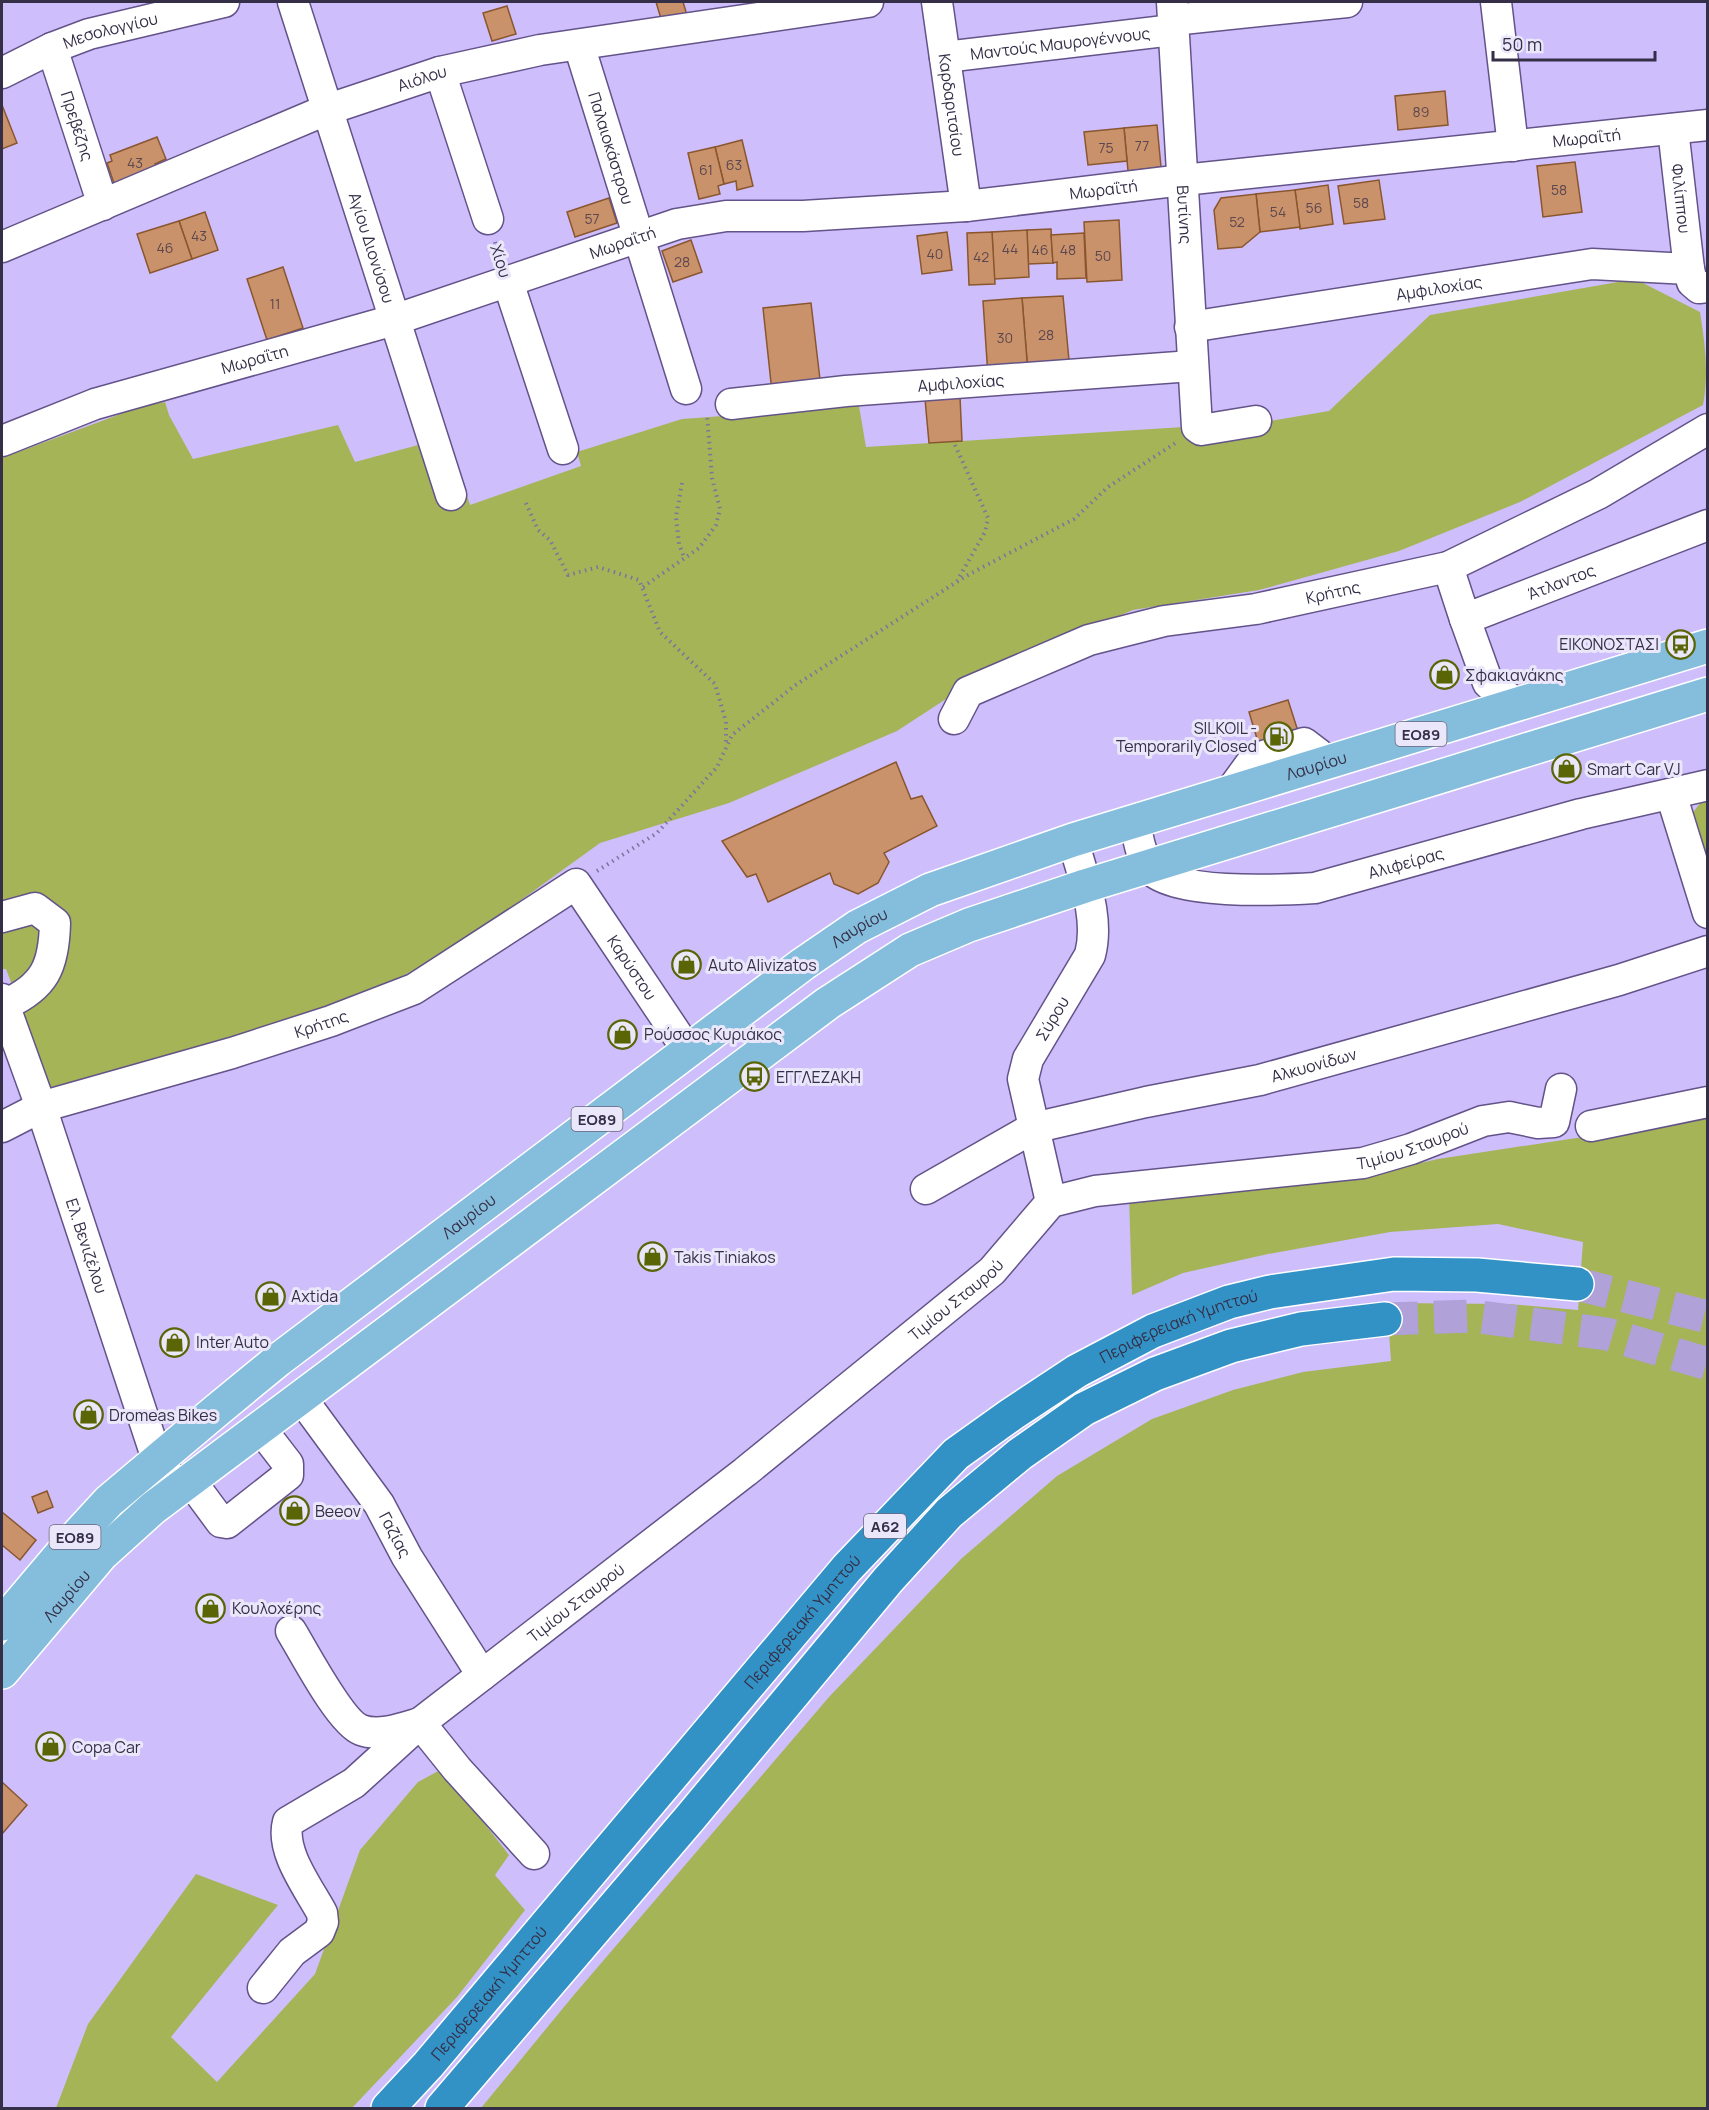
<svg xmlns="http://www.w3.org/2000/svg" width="1709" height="2110" font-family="Manrope,sans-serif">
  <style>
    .green { fill: #a5b457 }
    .building { fill: #ca926a; stroke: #89562e; stroke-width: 1.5 }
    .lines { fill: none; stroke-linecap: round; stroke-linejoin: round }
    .highway-tunnel { stroke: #b0a1d8; stroke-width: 33; stroke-dasharray: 33 16; stroke-linecap: butt }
    .minor-casing { stroke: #635389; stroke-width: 33 }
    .major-casing { stroke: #fff; stroke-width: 36 }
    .highway-casing { stroke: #fff; stroke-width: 36 }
    .path { stroke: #7f739d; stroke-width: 4; stroke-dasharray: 1.5 4.5; stroke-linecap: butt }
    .minor { stroke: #fff; stroke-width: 30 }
    .major { stroke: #85bedc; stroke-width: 33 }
    .highway { stroke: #3392c5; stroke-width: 33 }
    .labels { text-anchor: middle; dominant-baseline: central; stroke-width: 6; stroke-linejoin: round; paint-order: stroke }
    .number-label { font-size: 14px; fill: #5a4750 }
    .shield { fill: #ebe7fa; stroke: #6c667d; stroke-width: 1.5 }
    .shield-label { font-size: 15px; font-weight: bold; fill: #352e47 }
    .street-label { font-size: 16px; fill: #352e47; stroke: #ebe7fa }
    .poi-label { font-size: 16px; fill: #352e47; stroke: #ebe7fa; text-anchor: start }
  </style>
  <rect width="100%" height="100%" fill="#cfbefc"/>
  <g class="green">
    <path d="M1635,279L1700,312C1705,343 1709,374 1703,405L1520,502L1399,551L1259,590L1133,610L992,669L897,731L729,803L600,843L449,952L333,1012L54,1095L6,969H2V458L142,406L165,402L169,415L193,459L338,425L355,462L448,437L470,505L581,466L577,452L682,419L859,406L866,447L1264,422L1329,411L1430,315Z"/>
    <path d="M1707,798V866L1692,814L1703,799Z"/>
    <path d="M1707,1118V2108H481L573,1996L829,1697L961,1559L1057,1476L1152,1419L1233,1390L1303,1372L1391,1361L1387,1303L1510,1304L1578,1310L1583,1242L1498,1224L1390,1232L1268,1254L1183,1273L1132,1295L1129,1195L1352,1179L1438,1159Z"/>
    <path d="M442,1769L509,1855L495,1875L525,1910L457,1997L352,2108H56L88,2024L196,1874L278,1905L171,2037L217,2082L315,1974L360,1850L418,1782Z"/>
  </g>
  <g class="building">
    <path d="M656,2H683L687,15L662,22Z"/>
    <path d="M507,6L516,34L492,41L483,13Z"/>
    <path d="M1445,91L1448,125L1398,130L1395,96Z"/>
    <path d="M2,105L17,143L2,149Z"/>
    <path d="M1157,125L1161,167L1128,171L1124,128Z"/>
    <path d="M1124,128L1127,161L1088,165L1084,132Z"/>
    <path d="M157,137L166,159L155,164L159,173L116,189L107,163L112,161L110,155Z"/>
    <path d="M742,140L753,186L737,190L736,181L724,184L715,147Z"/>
    <path d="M715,147L724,184L718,186L720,194L699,199L688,153Z"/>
    <path d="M1575,162L1582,212L1543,217L1537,166Z"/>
    <path d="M1379,180L1385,219L1344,224L1338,186Z"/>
    <path d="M1328,185L1333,224L1300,229L1295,190Z"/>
    <path d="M1295,190L1300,227L1260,232L1256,194Z"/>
    <path d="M1256,194L1260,232L1242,247L1218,249L1214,210L1221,198Z"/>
    <path d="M609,198L617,223L575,237L567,212Z"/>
    <path d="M205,212L218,250L192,259L179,221Z"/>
    <path d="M1119,220L1122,280L1087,282L1084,222Z"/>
    <path d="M179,221L192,259L150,273L137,234Z"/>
    <path d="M1051,229L1053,263L1028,264L1027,230Z"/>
    <path d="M1027,230L1029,277L994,279L992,232Z"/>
    <path d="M947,232L952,270L922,274L917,236Z"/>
    <path d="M992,232L995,284L969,285L967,233Z"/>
    <path d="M1084,233L1086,278L1057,279V262L1053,263L1051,235Z"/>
    <path d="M691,240L702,272L673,282L662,251Z"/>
    <path d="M283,267L303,328L267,340L247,279Z"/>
    <path d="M1063,296L1070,371L1028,373L1022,298Z"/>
    <path d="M1022,298L1028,373L988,376L983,301Z"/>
    <path d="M811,303L821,388L772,392L763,308Z"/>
    <path d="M960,397L962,441L929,443L925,399Z"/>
    <path d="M1288,700L1304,750L1264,762L1249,712Z"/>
    <path d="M896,762L911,799L922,796L937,826L884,853L889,862L878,883L858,894L834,884L830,873L768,902L756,874L747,877L722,841Z"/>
    <path d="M47,1491L53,1507L38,1513L32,1497Z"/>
    <path d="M2,1512L36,1540L20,1560L2,1545Z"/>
    <path d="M2,1782L27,1805L2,1834Z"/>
  </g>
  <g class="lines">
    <g class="highway-tunnel">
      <path d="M1577,1284L1708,1317"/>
      <path d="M1385,1319L1473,1316L1607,1334L1708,1364"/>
    </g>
    <defs>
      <g id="minor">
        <path id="s1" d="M293,2L451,495"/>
        <path id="s2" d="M937,2L966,206"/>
        <path id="s3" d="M1172,2L1197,427L1201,430L1256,421"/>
        <path d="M1496,2L1513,146"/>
        <path d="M1173,20L1347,2"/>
        <path id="s4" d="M579,45L686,389"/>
        <path id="s5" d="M52,48L103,205"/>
        <path id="s6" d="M945,57L1173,30"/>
        <path d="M440,72L488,219"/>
        <path id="s7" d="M2,73L52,48L89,34L224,2"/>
        <path id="s8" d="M1673,129L1689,269L1692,282L1699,288L1708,287"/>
        <path id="s9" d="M2,247L326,110L440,72L540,50L868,2"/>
        <path d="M508,282L563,449"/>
        <path id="s10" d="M1190,327L1592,264L1689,269"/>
        <path id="s11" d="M731,404L846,391L1192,366"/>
        <path id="s12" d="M2,441L95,404L394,320L677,224L726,216H803L966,206L1183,180L1708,125"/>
        <path id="s13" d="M1448,567L1465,619L1708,525"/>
        <path d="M1465,619L1488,683L1517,704"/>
        <path id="s14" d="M954,719L968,692L1089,640L1164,621L1256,609L1448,567L1598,494L1708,429"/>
        <path d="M1230,792L1254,759L1304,743L1329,762"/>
        <path d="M1671,794L1708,913"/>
        <path id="s15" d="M1134,821C1138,835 1140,854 1148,866C1167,896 1281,890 1315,888L1581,814L1708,785"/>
        <path d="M2,917L35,908L55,923C54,966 45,987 4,1005"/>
        <path id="s16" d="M2,999L41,1107L157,1459L179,1488"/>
        <path d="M1591,1126L1708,1102"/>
        <path id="s17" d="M2,1127L41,1107L232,1053L331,1021L414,989L576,884L688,1051"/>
        <path id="s18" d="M926,1189L1033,1128L1146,1102L1260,1080L1619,980L1708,951"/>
        <path id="s19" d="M1051,1202L1023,1079L1028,1059L1090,955C1100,917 1083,878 1073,840"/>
        <path id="s20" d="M302,1399L379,1504L407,1557L482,1675"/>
        <path d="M190,1480L221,1522L227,1523L288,1475V1464L261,1429"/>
        <path d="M291,1631C304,1652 340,1722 361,1730C379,1737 403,1728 420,1723"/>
        <path d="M420,1723L457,1769L534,1854"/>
        <path id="s21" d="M263,1988L292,1952L319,1932L323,1922L322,1913C308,1887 280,1851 288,1822L354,1783L420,1723L745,1472L992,1271L1051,1202L1095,1191L1363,1163L1411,1149L1483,1121L1509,1117L1538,1123L1554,1122L1561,1089"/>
      </g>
      <g id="major">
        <path id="s22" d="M2,1624L74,1539L109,1501L216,1411L278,1360L803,964L857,927L930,890L1073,840L1708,646"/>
        <path id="s23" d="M2,1672L101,1555L153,1508L828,1003L910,950L969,925L1085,886L1708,694"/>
      </g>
      <g id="highway">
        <path id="s24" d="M388,2108L428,2065L847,1568L956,1454L1012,1414L1077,1371L1153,1331L1229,1302L1270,1292L1394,1274L1477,1275L1577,1284"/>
        <path d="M442,2108L690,1818L888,1580L949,1513L1020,1454L1084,1409L1155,1374L1231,1346L1301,1329L1385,1319"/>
      </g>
    </defs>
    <use href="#minor" class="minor-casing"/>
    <use href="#major" class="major-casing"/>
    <use href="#highway" class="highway-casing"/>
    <g class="path">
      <path d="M495,242L500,258"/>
      <path d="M955,445L988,518L985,532L957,581"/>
      <path d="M682,483L676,517L679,544L684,557"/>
      <path d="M526,503L538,530L550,540L568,575L598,567L639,580L660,632L715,684L726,722V746"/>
      <path d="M643,587L699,548L716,525L720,509L712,478L707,414"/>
      <path d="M597,871L657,833L717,767L732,735L797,684L966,576L1074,519L1108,487L1177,442"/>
    </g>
    <use href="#minor" class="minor"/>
    <use href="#major" class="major"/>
    <use href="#highway" class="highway"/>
  </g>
  <defs>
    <symbol id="bus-ring" viewBox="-11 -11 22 22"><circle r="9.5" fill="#ebe7fa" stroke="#5a6506" stroke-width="1.5"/><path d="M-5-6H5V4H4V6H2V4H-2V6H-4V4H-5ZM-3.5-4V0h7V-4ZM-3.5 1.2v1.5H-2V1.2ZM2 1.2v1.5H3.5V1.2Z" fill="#5a6506"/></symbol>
    <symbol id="shop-ring" viewBox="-11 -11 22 22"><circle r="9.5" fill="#ebe7fa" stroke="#5a6506" stroke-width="1.5"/><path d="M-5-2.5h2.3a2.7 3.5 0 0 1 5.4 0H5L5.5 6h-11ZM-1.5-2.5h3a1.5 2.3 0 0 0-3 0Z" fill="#5a6506"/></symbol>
    <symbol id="fuel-ring" viewBox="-11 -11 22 22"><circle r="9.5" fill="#ebe7fa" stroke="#5a6506" stroke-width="1.5"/><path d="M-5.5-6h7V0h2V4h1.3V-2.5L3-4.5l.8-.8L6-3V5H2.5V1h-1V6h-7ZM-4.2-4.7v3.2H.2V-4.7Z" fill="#5a6506"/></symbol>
  </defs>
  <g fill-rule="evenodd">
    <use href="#bus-ring" x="1664" y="628" width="33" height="33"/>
    <use href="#shop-ring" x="1428" y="658" width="33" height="33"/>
    <use href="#fuel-ring" x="1262" y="720" width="33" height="33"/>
    <use href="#shop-ring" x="1550" y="752" width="33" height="33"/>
    <use href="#shop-ring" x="670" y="948" width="33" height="33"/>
    <use href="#shop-ring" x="606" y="1018" width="33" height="33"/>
    <use href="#bus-ring" x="738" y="1060" width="33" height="33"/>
    <use href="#shop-ring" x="636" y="1240" width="33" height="33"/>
    <use href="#shop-ring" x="254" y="1280" width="33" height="33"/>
    <use href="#shop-ring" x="158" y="1326" width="33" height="33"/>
    <use href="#shop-ring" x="72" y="1398" width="33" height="33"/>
    <use href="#shop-ring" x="278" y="1494" width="33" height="33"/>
    <use href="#shop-ring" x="194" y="1592" width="33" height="33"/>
    <use href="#shop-ring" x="34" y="1730" width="33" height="33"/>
  </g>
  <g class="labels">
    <g class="number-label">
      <text x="1421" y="111">89</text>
      <text x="1142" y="145">77</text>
      <text x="1106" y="147">75</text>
      <text x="135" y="162">43</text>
      <text x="734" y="164">63</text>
      <text x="706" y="169">61</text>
      <text x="1559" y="189">58</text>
      <text x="1361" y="202">58</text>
      <text x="1314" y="207">56</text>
      <text x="1278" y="211">54</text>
      <text x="592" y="218">57</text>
      <text x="1237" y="221">52</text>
      <text x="199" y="235">43</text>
      <text x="165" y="247">46</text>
      <text x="1010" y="248">44</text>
      <text x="1040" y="249">46</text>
      <text x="1068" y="249">48</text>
      <text x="935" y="253">40</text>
      <text x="1103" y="255">50</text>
      <text x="981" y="256">42</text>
      <text x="682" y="261">28</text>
      <text x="275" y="303">11</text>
      <text x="1046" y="334">28</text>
      <text x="1005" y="337">30</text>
    </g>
    <g class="shield">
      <rect x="1395.5" y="722" width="51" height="24" rx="4.5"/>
      <rect x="571.5" y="1107" width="51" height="24" rx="4.5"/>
      <rect x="864" y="1514" width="42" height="24" rx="4.5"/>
      <rect x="49.5" y="1525" width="51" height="24" rx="4.5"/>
    </g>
    <g class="shield-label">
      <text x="1421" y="734">ΕΟ89</text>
      <text x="597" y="1119">ΕΟ89</text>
      <text x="885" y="1526">Α62</text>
      <text x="75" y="1537">ΕΟ89</text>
    </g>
    <g class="street-label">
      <text stroke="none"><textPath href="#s7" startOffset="117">Μεσολογγίου</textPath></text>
      <text stroke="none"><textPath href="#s6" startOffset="116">Μαντούς Μαυρογέννους</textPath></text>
      <text stroke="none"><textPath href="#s9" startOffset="453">Αιόλου</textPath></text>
      <text stroke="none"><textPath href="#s2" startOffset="104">Καρδαριτσίου</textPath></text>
      <text stroke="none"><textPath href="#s5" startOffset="82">Πρεβέζης</textPath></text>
      <text stroke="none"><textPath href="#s12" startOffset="1624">Μωραΐτή</textPath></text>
      <text stroke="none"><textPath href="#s4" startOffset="108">Παλαιοκάστρου</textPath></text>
      <text stroke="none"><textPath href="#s12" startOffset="1138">Μωραΐτή</textPath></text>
      <text stroke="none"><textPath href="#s8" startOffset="70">Φιλίππου</textPath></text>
      <text stroke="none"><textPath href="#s3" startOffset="213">Βυτίνης</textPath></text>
      <text stroke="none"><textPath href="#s12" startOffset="652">Μωραΐτή</textPath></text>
      <text stroke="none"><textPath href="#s1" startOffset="258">Αγίου Διονύσου</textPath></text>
      <text transform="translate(501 261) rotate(72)">Χίου</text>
      <text stroke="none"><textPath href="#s10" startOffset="252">Αμφιλοχίας</textPath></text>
      <text stroke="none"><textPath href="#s12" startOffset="266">Μωραΐτη</textPath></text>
      <text stroke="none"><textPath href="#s11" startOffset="231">Αμφιλοχίας</textPath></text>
      <text stroke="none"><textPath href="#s13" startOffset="158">Άτλαντος</textPath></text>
      <text stroke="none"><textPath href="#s14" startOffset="411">Κρήτης</textPath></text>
      <text stroke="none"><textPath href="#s22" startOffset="1594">Λαυρίου</textPath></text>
      <text stroke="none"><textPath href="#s15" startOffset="314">Αλιφείρας</textPath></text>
      <text stroke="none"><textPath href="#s22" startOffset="1108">Λαυρίου</textPath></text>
      <text stroke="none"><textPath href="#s17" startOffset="729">Καρύστου</textPath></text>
      <text stroke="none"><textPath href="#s19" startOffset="194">Σύρου</textPath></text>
      <text stroke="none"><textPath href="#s17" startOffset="336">Κρήτης</textPath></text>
      <text stroke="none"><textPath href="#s18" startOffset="411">Αλκυονίδων</textPath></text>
      <text stroke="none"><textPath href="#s21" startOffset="1552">Τιμίου Σταυρού</textPath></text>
      <text stroke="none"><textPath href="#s22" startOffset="622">Λαυρίου</textPath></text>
      <text stroke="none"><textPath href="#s16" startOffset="261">Ελ. Βενιζέλου</textPath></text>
      <text stroke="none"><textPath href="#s21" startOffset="1048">Τιμίου Σταυρού</textPath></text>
      <text stroke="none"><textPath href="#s24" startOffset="1125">Περιφερειακή Υμηττού</textPath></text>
      <text stroke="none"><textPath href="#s20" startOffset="165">Γαζίας</textPath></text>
      <text stroke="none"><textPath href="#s23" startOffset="100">Λαυρίου</textPath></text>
      <text stroke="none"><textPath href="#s21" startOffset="562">Τιμίου Σταυρού</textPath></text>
      <text stroke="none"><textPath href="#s24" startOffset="639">Περιφερειακή Υμηττού</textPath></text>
      <text stroke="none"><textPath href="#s24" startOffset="153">Περιφερειακή Υμηττού</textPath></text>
    </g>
    <g class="poi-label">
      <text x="1659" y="644" text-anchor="end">ΕΙΚΟΝΟΣΤΑΣΙ</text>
      <text x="1465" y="675">Σφακιανάκης</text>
      <text x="1257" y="728" text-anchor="end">SILKOIL -<tspan x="1257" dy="18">Temporarily Closed</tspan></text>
      <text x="1587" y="769">Smart Car VJ</text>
      <text x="708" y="965">Auto Alivizatos</text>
      <text x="644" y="1034">Ρούσσος Κυριάκος</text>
      <text x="776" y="1077">ΕΓΓΛΕΖΑΚΗ</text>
      <text x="674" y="1257">Takis Tiniakos</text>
      <text x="291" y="1296">Axtida</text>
      <text x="196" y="1342">Inter Auto</text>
      <text x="109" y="1415">Dromeas Bikes</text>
      <text x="315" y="1511">Beeov</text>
      <text x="232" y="1608">Κουλοχέρης</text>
      <text x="72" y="1747">Copa Car</text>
    </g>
  </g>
  <rect width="1709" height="2110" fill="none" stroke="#352e47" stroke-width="6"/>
  <path d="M1493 51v9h162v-9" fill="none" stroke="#352e47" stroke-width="3"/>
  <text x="1502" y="51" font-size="18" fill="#352e47" stroke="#ebe7fa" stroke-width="4.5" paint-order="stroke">50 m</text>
</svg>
